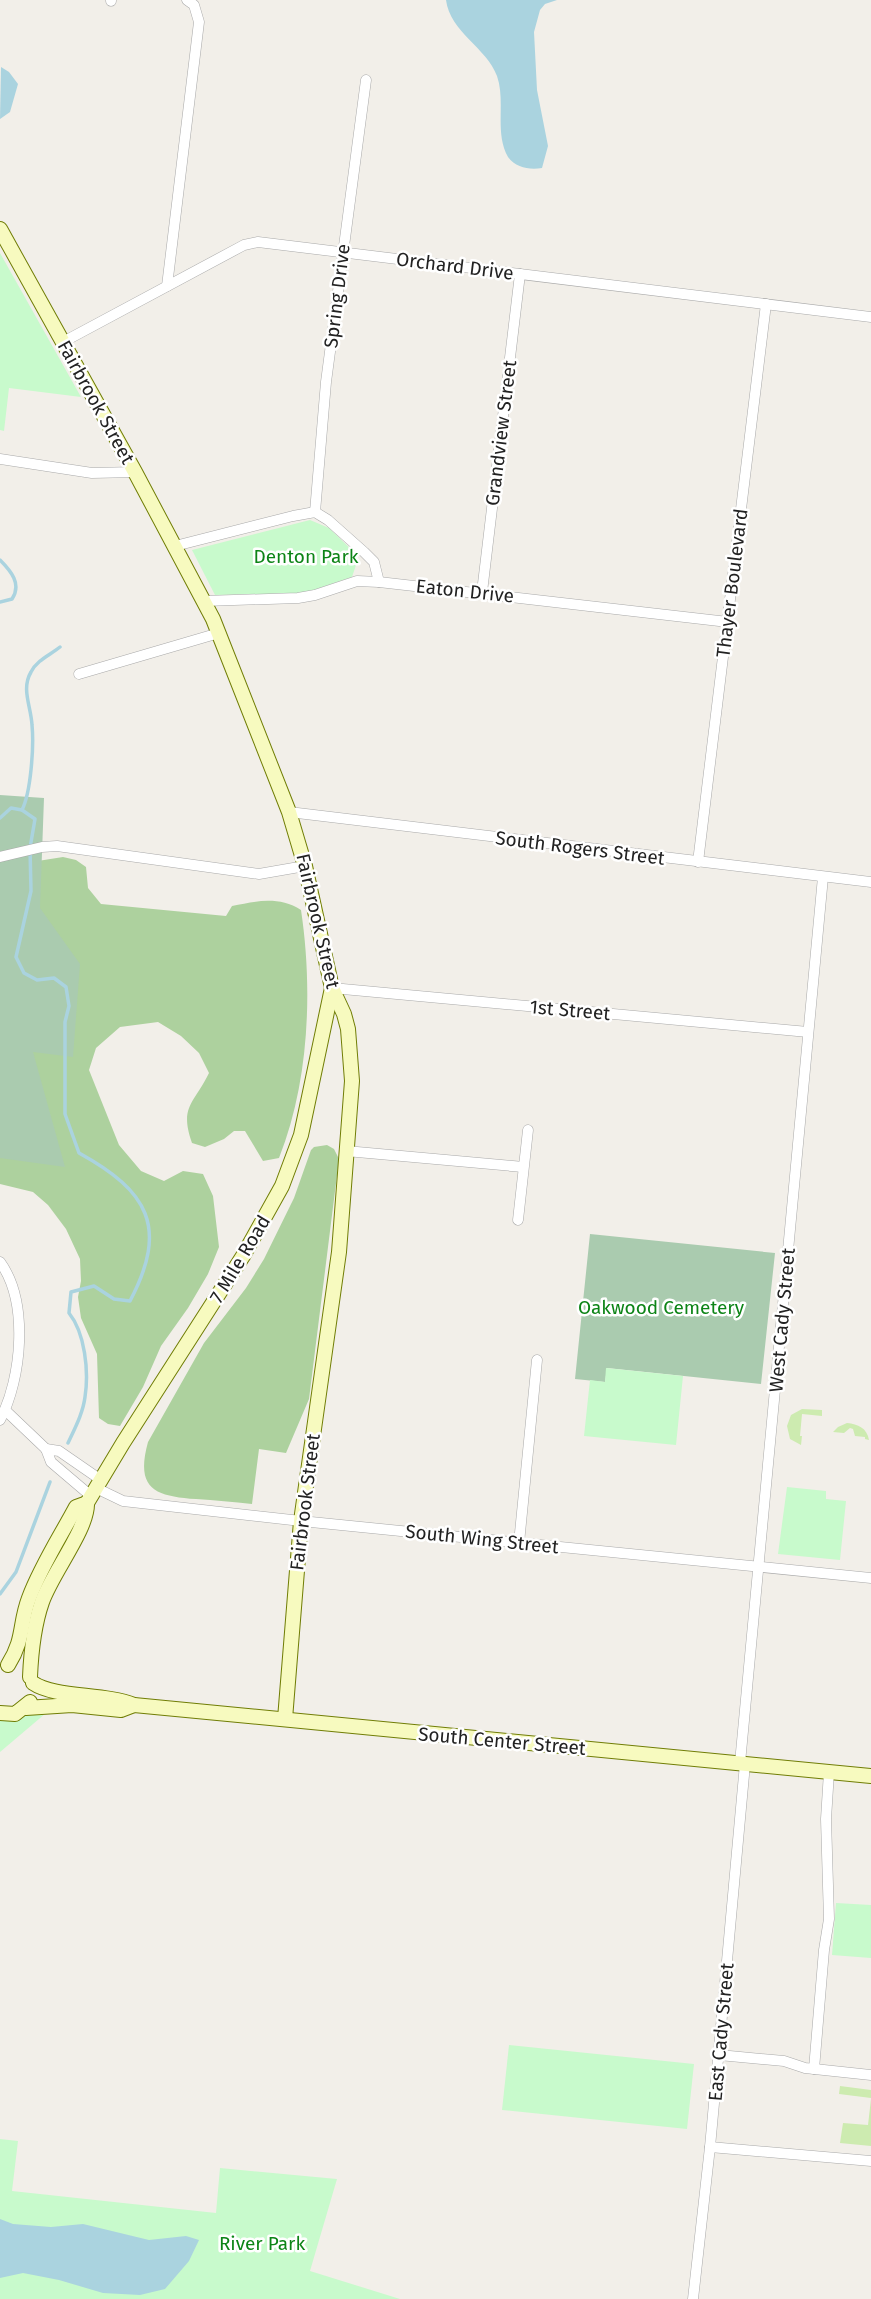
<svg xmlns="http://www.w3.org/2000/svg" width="871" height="2299" font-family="'Fira Sans',sans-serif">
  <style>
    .grass { fill: #cdebb0 }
    .forest { fill: #add19e }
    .cemetery { fill: #aacbaf }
    .park { fill: #c8facc }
    .water { fill: #aad3df }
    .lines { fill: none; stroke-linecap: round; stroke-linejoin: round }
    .stream { stroke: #aad3df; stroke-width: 3.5 }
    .street-casing { stroke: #a9a9a9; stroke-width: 11 }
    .secondary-casing { stroke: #707d05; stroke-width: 16 }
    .street { stroke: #fff; stroke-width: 10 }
    .secondary { stroke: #f7fabf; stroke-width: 14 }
    .labels { text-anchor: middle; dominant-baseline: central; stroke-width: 5; stroke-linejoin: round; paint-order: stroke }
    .street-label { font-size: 19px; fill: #222; stroke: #fff }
    .park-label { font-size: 19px; fill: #0c8416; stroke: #fff }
  </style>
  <rect width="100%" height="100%" fill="#f2efe9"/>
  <g class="grass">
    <path d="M802,1409L822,1410V1416L802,1414L800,1436H802L801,1445L790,1439L787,1426L791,1415Z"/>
    <path d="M847,1423C858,1424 867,1428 869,1440L865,1439V1437L855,1436L853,1429L850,1428L844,1433L833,1432L838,1427Z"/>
    <path d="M840,2086L871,2090V2098L839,2094Z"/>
    <path d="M871,2099V2146L840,2143L843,2123L868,2125Z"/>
  </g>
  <g class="forest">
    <path d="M63,857L76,860L86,867L88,888L101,904L226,916L232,906C256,901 279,896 301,910C313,990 309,1083 279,1158L263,1161L245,1131H234L224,1139L205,1147L192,1143C179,1106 194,1104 209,1073L199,1053L181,1036L158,1022L120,1027L96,1048L89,1070L119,1145L141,1171L164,1181L183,1171L203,1174L213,1196L219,1247L208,1274L188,1308L161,1346L143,1387L120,1426L108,1424L99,1418L97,1354L81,1318L78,1297L81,1281L80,1259L66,1229L48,1205L33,1192L0,1184V867Z"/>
    <path d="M327,1145L334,1149L339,1159L309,1399L286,1453L259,1449L252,1504C233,1502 215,1500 196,1499C155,1496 135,1489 148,1442L204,1343L246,1288L264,1259L294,1198L311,1150L314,1147Z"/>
  </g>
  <g class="cemetery">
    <path d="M0,795L44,798L40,908L80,964L73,1057L33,1052L65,1167L0,1158Z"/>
    <path d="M590,1234L775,1253L761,1384L607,1368L605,1382L575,1379Z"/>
  </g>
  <g class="park">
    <path d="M0,253L81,397L9,388L4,431L0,430Z"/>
    <path d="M310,520L329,528L356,554V565L352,577L305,593L215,595L192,550Z"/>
    <path d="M606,1368L683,1376L676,1445L584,1436L590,1380L605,1382Z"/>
    <path d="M787,1487L826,1491V1499L846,1501L840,1560L778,1554Z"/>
    <path d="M0,1711L46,1713L0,1752Z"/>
    <path d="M836,1903L871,1905V1958L832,1955Z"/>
    <path d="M509,2045L694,2064L687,2129L502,2110Z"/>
    <path d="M0,2139L18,2141L12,2191L216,2213L220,2168L337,2179L310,2271L400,2299H0Z"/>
  </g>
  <g class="water">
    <path d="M446,0H557L545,4L540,10L534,32L537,90L548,146L542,168C530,170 516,168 508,157C494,132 506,102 497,76C487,48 450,32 446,0Z"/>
    <path d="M1,67L9,72L18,84L10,112L0,119Z"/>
    <path d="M0,2219L13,2224L51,2227L83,2224L149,2240L186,2236L199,2240L189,2261L165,2289L140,2295L103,2293L59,2280L23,2273L0,2278Z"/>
  </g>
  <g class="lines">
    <g class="stream">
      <path d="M0,560C11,571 22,584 12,599L0,602"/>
      <path d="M22,810C31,792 34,746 32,725C31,706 21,689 31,672C37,660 50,655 60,647"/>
      <path d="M0,818L11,808L22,810L35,819L30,848L31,891L16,957L24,973L37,980L54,978L66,987L69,1006L65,1022V1114L79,1153C148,1191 169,1227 130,1301L114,1299L94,1286L71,1292L69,1313C85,1333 89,1371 85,1397C83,1413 75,1428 68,1443"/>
      <path d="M0,1594L16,1572L50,1482"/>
    </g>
    <defs>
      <g id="street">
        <path d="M111,1V0"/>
        <path d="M167,286L199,22L194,5L187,0"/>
        <path d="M63,342L244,245L258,242L871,317"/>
        <path d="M0,459L92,473L135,472"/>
        <path d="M315,512L326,382L366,80"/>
        <path d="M175,546L293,516L315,512L328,520L364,552L374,562L379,582"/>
        <path d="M482,592L520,274"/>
        <path d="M204,601L298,598L315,595L357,581L379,582L728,622"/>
        <path d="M79,674L219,633"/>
        <path d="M289,812L871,882"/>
        <path d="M0,857L42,847L57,846L259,874L305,866"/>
        <path d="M698,862L766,304"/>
        <path d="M332,988L808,1032"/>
        <path d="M346,1151L523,1167"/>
        <path d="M518,1220L528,1130"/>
        <path d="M0,1262C29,1302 22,1378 0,1420"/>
        <path d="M5,1410L46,1449"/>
        <path d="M96,1488L123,1501L301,1521L871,1578"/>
        <path d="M91,1496L51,1462L46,1449L59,1451L101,1480"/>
        <path d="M519,1543L537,1360"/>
        <path d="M740,1763L823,877"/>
        <path d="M719,2055L784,2061L805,2068L871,2075"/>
        <path d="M814,2069L824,1950L829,1919L826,1819L829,1772"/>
        <path d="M710,2147L871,2161"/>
        <path d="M693,2299L710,2147L745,1764"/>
      </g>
      <g id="secondary">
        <path d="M0,229L135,472L213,619L289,812L305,866L332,988L344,1014L348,1029L352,1081L339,1252L301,1521L285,1719"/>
        <path d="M8,1665C25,1638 19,1624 29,1598C41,1566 60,1537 76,1507L87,1503"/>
        <path d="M30,1677C31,1653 34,1625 42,1602C52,1573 88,1529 87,1503L123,1443L243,1256L282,1186L301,1135L332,988"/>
        <path d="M33,1683C55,1698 104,1693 134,1705L871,1776"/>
        <path d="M26,1708L72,1705L121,1710L134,1705"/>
        <path d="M0,1713L15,1714L30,1702"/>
      </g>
    </defs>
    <use href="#street" class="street-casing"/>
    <use href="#secondary" class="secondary-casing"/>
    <use href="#street" class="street"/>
    <use href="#secondary" class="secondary"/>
  </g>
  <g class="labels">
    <g class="street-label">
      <text transform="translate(455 266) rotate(7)">Orchard Drive</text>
      <text transform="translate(337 296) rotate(-83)">Spring Drive</text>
      <text transform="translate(96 402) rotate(61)">Fairbrook Street</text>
      <text transform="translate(501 433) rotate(-83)">Grandview Street</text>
      <text transform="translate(732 583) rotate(-83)">Thayer Boulevard</text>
      <text transform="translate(465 591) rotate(6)">Eaton Drive</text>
      <text transform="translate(580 848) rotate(7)">South Rogers Street</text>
      <text transform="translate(318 921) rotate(77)">Fairbrook Street</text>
      <text transform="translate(570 1010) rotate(5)">1st Street</text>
      <text transform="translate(240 1259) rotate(-59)">7 Mile Road</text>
      <text transform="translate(782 1320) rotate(-85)">West Cady Street</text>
      <text transform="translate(305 1502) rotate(-83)">Fairbrook Street</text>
      <text transform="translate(482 1539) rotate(6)">South Wing Street</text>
      <text transform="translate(502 1741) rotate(5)">South Center Street</text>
      <text transform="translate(721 2032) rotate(-85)">East Cady Street</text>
    </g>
    <g class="park-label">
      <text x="306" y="556">Denton Park</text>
      <text x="661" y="1307">Oakwood Cemetery</text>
      <text x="262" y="2243">River Park</text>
    </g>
  </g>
</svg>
